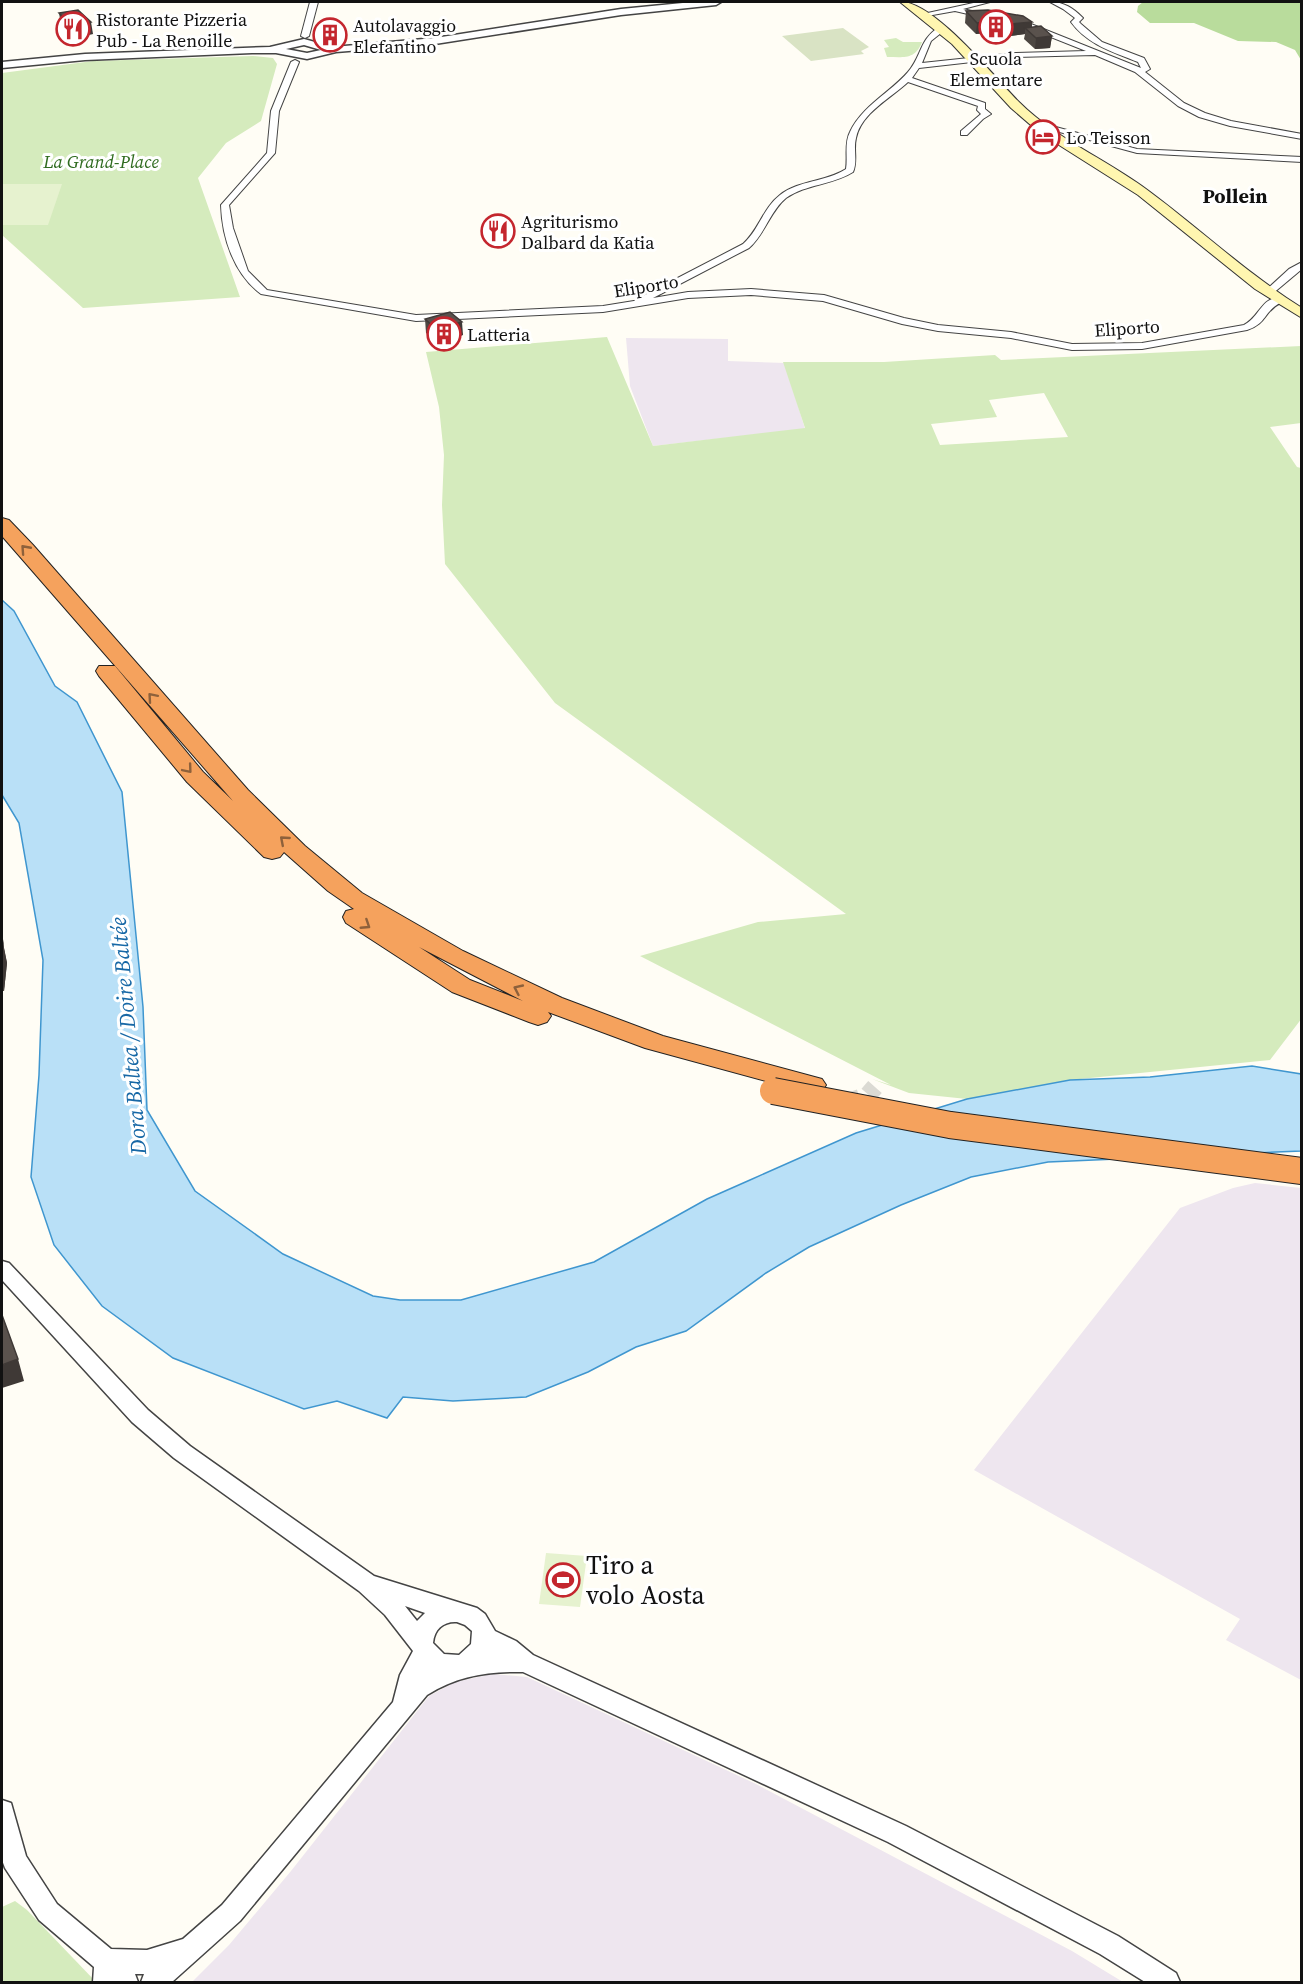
<svg xmlns="http://www.w3.org/2000/svg" width="1303" height="1984" font-family="'Source Serif 4',serif">
  <style>
    .industrial { fill: #eee6ef }
    .green { fill: #d5ebbd; fill-rule: evenodd }
    .forest { fill: #b9dc9c }
    .cemetery { fill: #d9e3c4 }
    .pitch { fill: #e6f2cf }
    .water { fill: #b9e0f7; stroke: #3f96cf; stroke-width: 1.5 }
    .lines { fill: none; stroke-linecap: round; stroke-linejoin: round }
    .tertiary-tunnel { stroke: #dbdad3; stroke-width: 18; stroke-dasharray: 18 9; stroke-linecap: butt }
    .minor-casing { stroke: #444; stroke-width: 2 }
    .tertiary-casing { stroke: #444; stroke-width: 3 }
    .secondary-casing { stroke: #333; stroke-width: 2 }
    .motorway-casing { stroke: #222; stroke-width: 2 }
    .minor { fill: #fff; fill-rule: evenodd }
    .tertiary { fill: #fff; fill-rule: evenodd }
    .secondary { fill: #fff6b0; fill-rule: evenodd }
    .motorway { fill: #f5a25d; fill-rule: evenodd }
    .motorway-bridge-casing { stroke: #222; stroke-width: 28; stroke-linecap: butt }
    .motorway-bridge { stroke: #f5a25d; stroke-width: 26 }
    .wall { fill: #4d4742 }
    .shaded-wall { fill: #3f3936 }
    .building { fill: #5a524d; stroke: #3f3936; stroke-width: 1.5 }
    .oneway { stroke: #8e613b }
    .labels { text-anchor: middle; dominant-baseline: central; stroke-width: 6; stroke-linejoin: round; paint-order: stroke }
    .far-poi-label { font-size: 18px; fill: #111; stroke: #fff; text-anchor: start }
    .far-park-label { font-size: 18px; font-style: italic; fill: #2f6b1f; stroke: #fff }
    .far-street-label { font-size: 18px; fill: #111; stroke: #fff }
    .far-quarter-label { font-size: 20px; font-weight: bold; fill: #111; stroke: #fff }
    .water-label { font-size: 22px; font-style: italic; fill: #1768a6; stroke: #fff }
    .near-poi-label { font-size: 26px; fill: #111; stroke: #fff; text-anchor: start }
  </style>
  <rect width="100%" height="100%" fill="#fffdf5"/>
  <g class="industrial">
    <path d="M626,338L728,339V361L785,363L805,429L653,446L630,386Z"/>
    <path d="M1255,1183L1301,1188V1680L1226,1640L1240,1619L974,1470L1180,1208L1233,1188Z"/>
    <path d="M492,1674L527,1677L756,1784L1072,1951L1123,1982H192L229,1945L291,1871L429,1696L455,1682Z"/>
  </g>
  <g class="green">
    <path d="M896,38L903,42H922C915,60 904,57 887,57L884,48L889,47L884,40Z"/>
    <path d="M253,56L273,58L277,64L261,121L226,143L198,178L240,297L83,308L2,235V73L93,61Z"/>
    <path d="M607,337L653,446L805,428L783,362H884L995,355L1001,360L1301,346V423L1270,427L1297,467L1301,468L1302,1018L1270,1060L1070,1080L967,1099L909,1093L872,1079L891,1085L640,956L758,922L846,914L555,703L445,564L442,505L444,455L439,407L426,352ZM1044,393L1068,437L940,445L931,424L997,417L989,400Z"/>
    <path d="M15,1901L27,1910L96,1982H2V1907Z"/>
  </g>
  <path class="forest" d="M1143,2H1301V60L1295,50L1276,42L1238,41L1194,23H1150L1137,12L1138,6Z"/>
  <path class="cemetery" d="M843,28L869,47L861,51L864,54L811,61L782,36Z"/>
  <g class="pitch">
    <path d="M2,184H62L48,225H2Z"/>
    <path d="M546,1553L587,1556L580,1607L539,1604Z"/>
  </g>
  <path class="water" d="M2,600L14,611L55,686L77,702L122,792L143,1007L147,1110L195,1191L283,1254L373,1296L400,1300H461L594,1262L707,1199L750,1180L856,1133L967,1099L1070,1080L1150,1077L1252,1066L1301,1074V1151L1048,1162L971,1177L901,1205L809,1247L766,1273L686,1331L636,1347L588,1372L526,1397L453,1401L403,1397L387,1418L337,1401L304,1409L173,1358L102,1306L54,1245L31,1177L39,1075L43,960L19,823L2,795Z"/>
  <g class="lines">
    <path class="tertiary-tunnel" d="M843,1104L868,1095L875,1087"/>
    <defs>
      <g id="minor">
        <path d="M310,2H318L309,36L305,38L301,36Z"/>
        <path d="M978,2H990L963,9L985,14V18L955,11L927,16L923,14Z"/>
        <path d="M1050,2C1064,2 1073,8 1083,18L1079,22L1081,24L1102,42L1144,58L1150,69L1145,72L1184,103L1205,113L1231,121L1302,134V139L1230,126L1199,117L1178,106L1135,72L1095,55L1016,57L919,68L912,78L985,103V109L991,114L983,119L967,135H961V131L981,114L977,110L978,106L908,82C891,98 861,113 856,138C853,150 858,161 853,172C833,185 806,184 786,198C770,211 765,234 749,248L653,298L688,292L751,289L824,295L904,318L938,325L1011,332L1072,344L1142,343L1244,325C1261,316 1261,296 1282,298V302C1263,311 1268,323 1247,330L1142,349L1072,350L1011,338L938,331L902,324L823,301L751,295L688,298L603,312L416,321L261,294C234,274 222,238 221,205L267,153L271,111L291,62L295,60L299,62L279,111L275,153L229,205L233,228L248,271L267,290L416,315L603,306L640,300L641,297L743,244C759,230 763,208 780,195C799,180 826,182 846,169C848,157 844,143 850,132C862,106 891,92 908,72C922,56 919,40 939,27L946,29L931,41L922,63L1016,53L1086,51L1013,22V18H1016L1141,68L1138,62C1113,52 1088,45 1071,22L1075,18L1063,9Z"/>
        <path d="M1030,120L1137,149L1302,157V162L1137,153L1030,124Z"/>
        <path d="M1302,262V269L1271,295H1265V291L1289,269Z"/>
      </g>
      <g id="tertiary">
        <path d="M693,2H721L716,5L621,15L435,44L336,52L307,59L276,53H252L85,60L2,68V62L85,54L270,47L304,39L333,47L435,38L621,9ZM304,45L321,50L307,53L286,49Z"/>
        <path d="M2,1261L9,1263L148,1410L190,1446L374,1576L477,1608L485,1614L495,1631L516,1641L533,1655L906,1826L1118,1936L1176,1973L1180,1982H1145L1100,1954L888,1842L523,1672C488,1671 457,1676 427,1695L240,1921L172,1982H141L144,1974H135L138,1982H93L94,1967L39,1920L5,1868L2,1860V1800L11,1803L26,1856L57,1904L111,1949L147,1950L183,1939L222,1905L393,1702L400,1675L413,1651L385,1615L359,1591L174,1458L132,1422L2,1280ZM405,1606L425,1613L417,1621ZM457,1622L465,1625L472,1631L471,1644L459,1655L444,1654L433,1643C434,1629 444,1621 457,1622Z"/>
      </g>
      <path id="secondary" d="M900,2C933,0 995,78 1019,102C1056,139 1104,158 1146,189C1199,228 1246,273 1302,308V318L1255,289L1138,195L1040,133L1011,108L952,44Z"/>
      <path id="motorway" d="M2,518L9,520L33,545L248,790L305,846L362,893L463,951L562,998L663,1036L822,1079L826,1085L822,1091L813,1094L645,1048L548,1012L551,1016L547,1022L538,1025L529,1022L452,992L346,923L343,917L346,911L354,909L328,891L284,852L280,857L272,859L264,857L187,782L99,676L96,671L99,666H115L203,772L233,801L2,536ZM419,947L523,1001L470,980Z"/>
    </defs>
    <use href="#minor" class="minor-casing"/>
    <use href="#tertiary" class="tertiary-casing"/>
    <use href="#secondary" class="secondary-casing"/>
    <use href="#motorway" class="motorway-casing"/>
    <use href="#minor" class="minor"/>
    <use href="#tertiary" class="tertiary"/>
    <use href="#secondary" class="secondary"/>
    <use href="#motorway" class="motorway"/>
    <defs>
      <path id="motorway-bridge" d="M773,1091L950,1125L1302,1171"/>
    </defs>
    <use href="#motorway-bridge" class="motorway-bridge-casing"/>
    <use href="#motorway-bridge" class="motorway-bridge"/>
  </g>
  <g class="wall">
    <path d="M966,11L1032,22V27L1052,36L1050,48L1035,49L1024,39L1025,34L1010,36L1005,31L976,34L965,23Z"/>
    <path d="M59,13L93,34L74,37L61,25Z"/>
    <path d="M425,319L463,335L437,342L426,333Z"/>
    <path d="M2,938L7,963L4,991H2Z"/>
  </g>
  <g class="shaded-wall">
    <path d="M1006,19L1005,31L976,34L977,23Z"/>
    <path d="M91,22L93,34L74,37L72,26Z"/>
    <path d="M1032,22L1031,33L1025,28V34L1010,36L1011,24Z"/>
    <path d="M1052,36L1050,48L1035,49L1036,38Z"/>
    <path d="M462,322L463,335L437,342L436,329Z"/>
    <path d="M3,943L7,963L4,991L2,979V955Z"/>
    <path d="M18,1359L24,1381L2,1388V1365Z"/>
  </g>
  <g class="building">
    <path d="M78,10L91,22L72,26L59,13Z"/>
    <path d="M988,10L1023,16L1032,22L1011,24L1006,19L977,23L966,11Z"/>
    <path d="M1041,26L1052,36L1036,38L1025,28Z"/>
    <path d="M450,312L462,322L436,329L425,319Z"/>
    <path d="M2,938L3,943L2,955Z"/>
    <path d="M2,1315L18,1359L2,1365Z"/>
  </g>
  <defs><path id="oneway-chevron" d="M-2-3.5L2.5 0L-2 3.5" fill="none" stroke-width="1.6" stroke-linecap="round" stroke-linejoin="round" transform="scale(1.5)"/></defs>
  <g class="oneway">
    <use href="#oneway-chevron" transform="translate(25 549) rotate(-132)"/>
    <use href="#oneway-chevron" transform="translate(152 697) rotate(-131)"/>
    <use href="#oneway-chevron" transform="translate(188 769) rotate(50)"/>
    <use href="#oneway-chevron" transform="translate(284 840) rotate(-139)"/>
    <use href="#oneway-chevron" transform="translate(366 925) rotate(33)"/>
    <use href="#oneway-chevron" transform="translate(518 989) rotate(-155)"/>
  </g>
  <defs>
    <symbol id="building-ring" viewBox="-11 -11 22 22"><circle r="9.5" fill="#fff" stroke="#c4262e" stroke-width="1.5"/><path d="M-4-6H4V6H1V3H-1V6H-4ZM-2.5-4.3h1.7v1.8h-1.7ZM.8-4.3h1.7v1.8H.8ZM-2.5-1h1.7V.8h-1.7ZM.8-1h1.7V.8H.8Z" fill="#c4262e"/></symbol>
    <symbol id="restaurant-ring" viewBox="-11 -11 22 22"><circle r="9.5" fill="#fff" stroke="#c4262e" stroke-width="1.5"/><path d="M-5-6h1v4h1v-4h1v4h1v-4h1v5L-1.5 .5V6h-2V.5L-5-1ZM5-6V6H3V1.5H1.5Q1.5-4 5-6Z" fill="#c4262e"/></symbol>
    <symbol id="hotel-ring" viewBox="-11 -11 22 22"><circle r="9.5" fill="#fff" stroke="#c4262e" stroke-width="1.5"/><path d="M-6-4.5h1.5V1H6V5H4.5V3h-9V5H-6ZM-4 0a1.8 1.8 0 1 1 3.6 0ZM.5 0V-2.5h3Q6-2.5 6 0Z" fill="#c4262e"/></symbol>
    <symbol id="stadium-ring" viewBox="-11 -11 22 22"><circle r="9.5" fill="#fff" stroke="#c4262e" stroke-width="1.5"/><path d="M0-5a6.5 5 0 1 0 0 10a6.5 5 0 1 0 0-10ZM-3.5-1.8h7v3.6h-7Z" fill="#c4262e"/></symbol>
  </defs>
  <g fill-rule="evenodd">
    <use href="#building-ring" x="977" y="8" width="38" height="38"/>
    <use href="#restaurant-ring" x="54" y="10" width="38" height="38"/>
    <use href="#building-ring" x="311" y="16" width="38" height="38"/>
    <use href="#hotel-ring" x="1024" y="118" width="38" height="38"/>
    <use href="#restaurant-ring" x="479" y="212" width="38" height="38"/>
    <use href="#building-ring" x="425" y="315" width="38" height="38"/>
    <use href="#stadium-ring" x="544" y="1561" width="38" height="38"/>
  </g>
  <g class="labels">
    <g class="far-poi-label">
      <text x="96" y="19">Ristorante Pizzeria<tspan x="96" dy="21">Pub - La Renoille</tspan></text>
      <text x="353" y="25">Autolavaggio<tspan x="353" dy="21">Elefantino</tspan></text>
      <text x="996" y="58" text-anchor="middle">Scuola<tspan x="996" dy="21">Elementare</tspan></text>
      <text x="1066" y="137">Lo Teisson</text>
      <text x="521" y="221">Agriturismo<tspan x="521" dy="21">Dalbard da Katia</tspan></text>
      <text x="467" y="334">Latteria</text>
    </g>
    <g class="far-park-label">
      <text x="101" y="161">La Grand-Place</text>
    </g>
    <g class="far-street-label">
      <text transform="translate(646 286) rotate(-9)">Eliporto</text>
      <text transform="translate(1127 328) rotate(-4)">Eliporto</text>
    </g>
    <g class="far-quarter-label">
      <text x="1235" y="196">Pollein</text>
    </g>
    <g class="water-label">
      <text transform="translate(128 1036) rotate(-95)">Dora Baltea / Doire Baltée</text>
    </g>
    <g class="near-poi-label">
      <text x="586" y="1565">Tiro a<tspan x="586" dy="30">volo Aosta</tspan></text>
    </g>
  </g>
  <rect width="1303" height="1984" fill="none" stroke="#111111" stroke-width="6"/>
</svg>
